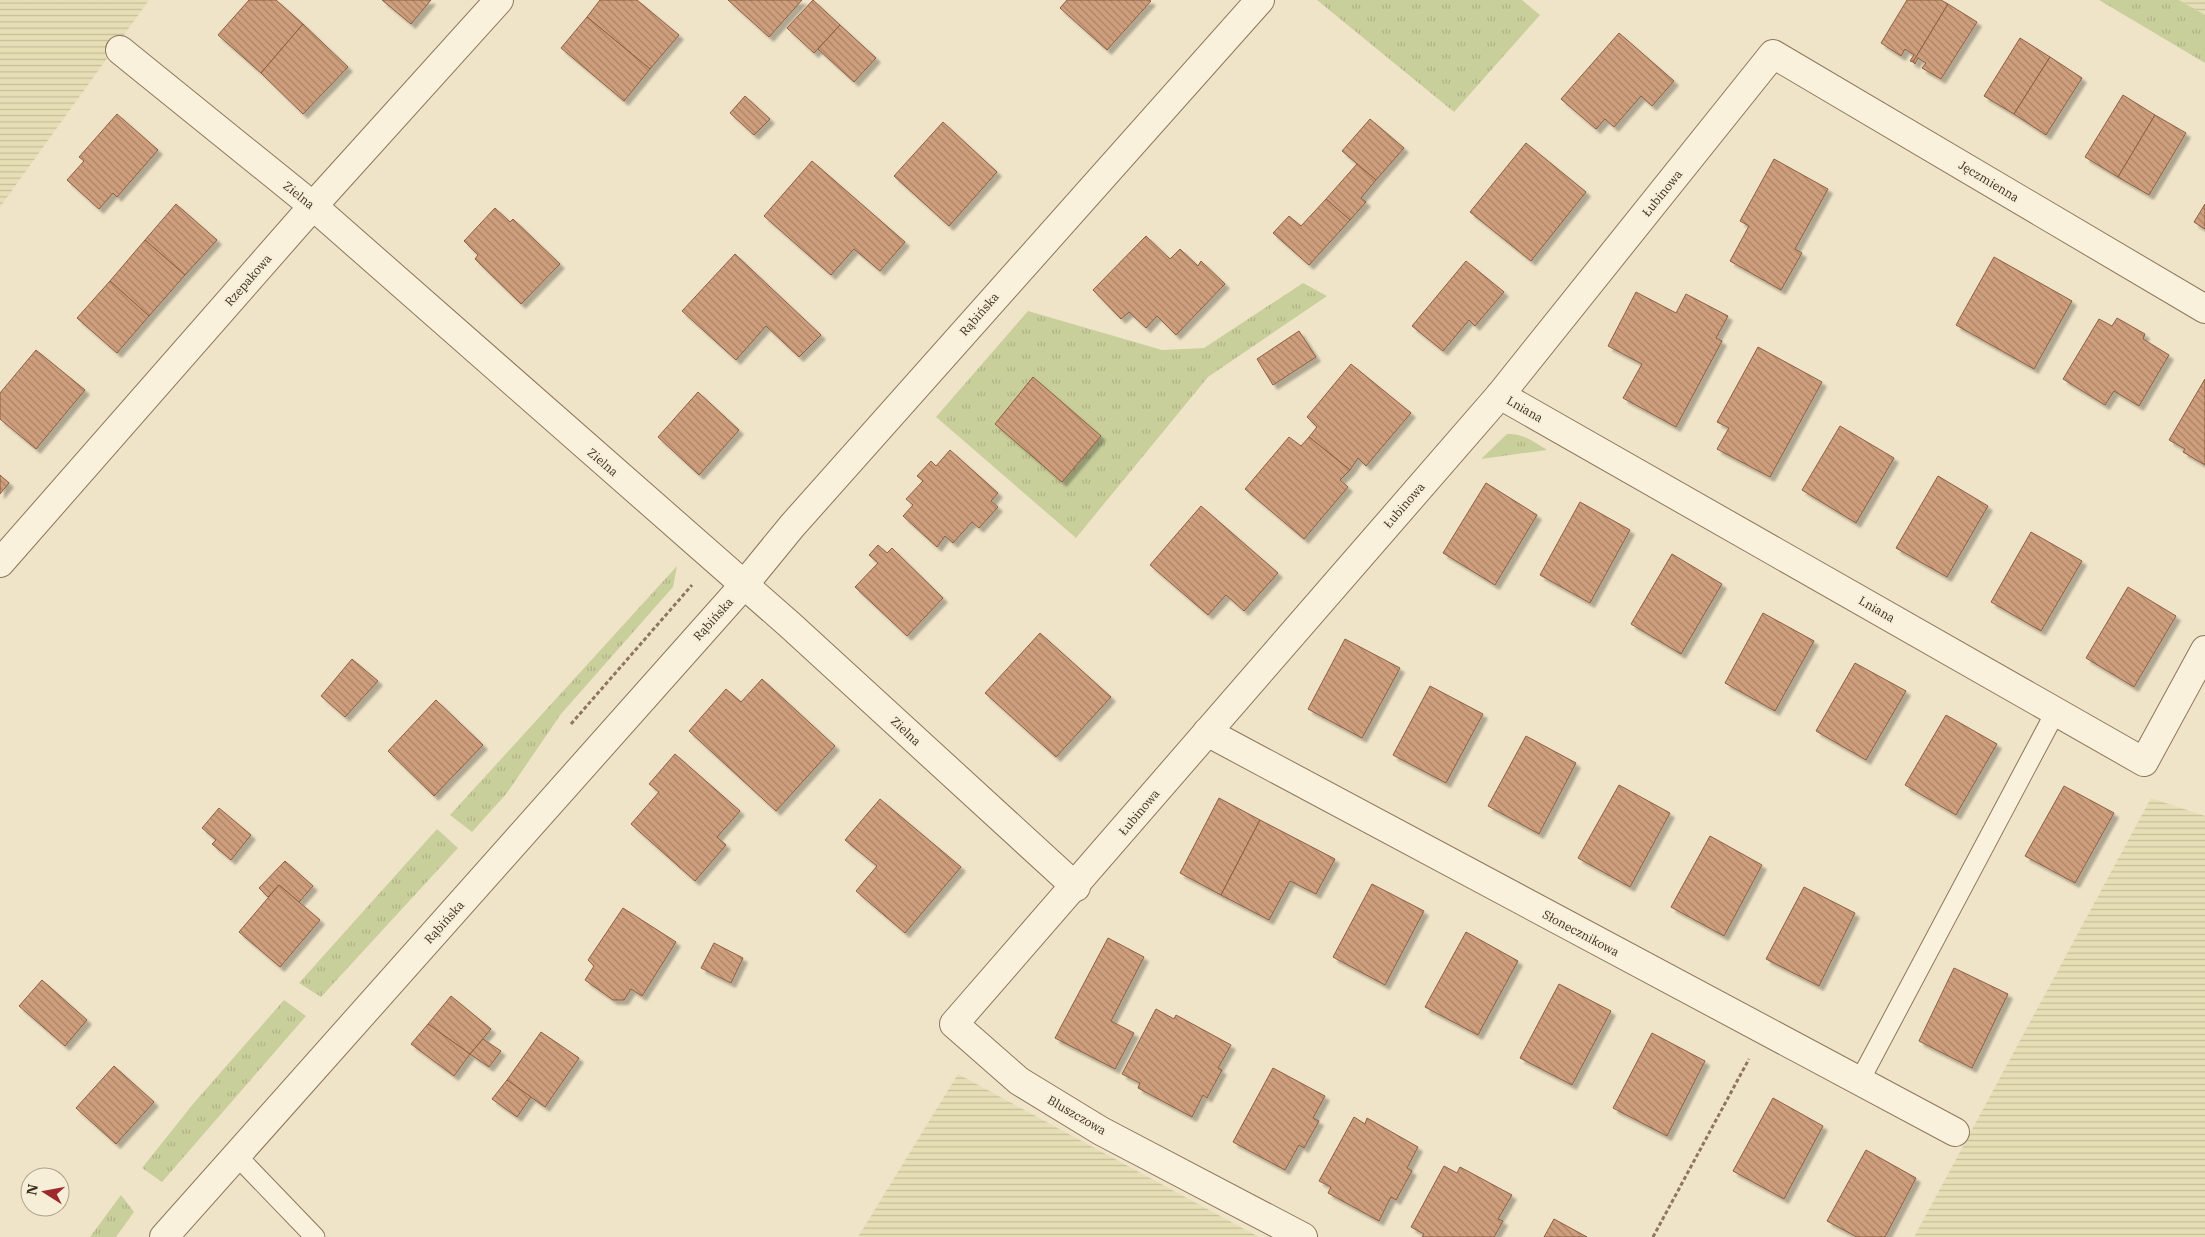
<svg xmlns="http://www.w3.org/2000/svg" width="2205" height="1237" font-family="'IBM Plex Serif',serif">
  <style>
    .farmland { fill: url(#farmland-rules) }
    .grass { fill: url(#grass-tufts) }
    .building { fill: url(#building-back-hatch); stroke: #8d5f41; filter: url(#shadow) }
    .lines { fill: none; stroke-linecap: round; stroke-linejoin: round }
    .service-casing { stroke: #8d765c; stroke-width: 21 }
    .minor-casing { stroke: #8d765c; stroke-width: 30 }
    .tertiary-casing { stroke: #8d765c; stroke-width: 30 }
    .path { stroke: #8d765c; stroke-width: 3; stroke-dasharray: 4 2.5; stroke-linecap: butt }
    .service { stroke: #faf1dc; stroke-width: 19 }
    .minor { stroke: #faf1dc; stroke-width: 28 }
    .tertiary { stroke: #faf1dc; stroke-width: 28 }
    .labels { text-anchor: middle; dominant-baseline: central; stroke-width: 4; stroke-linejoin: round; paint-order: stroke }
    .street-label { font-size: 12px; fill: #3d2e20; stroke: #f7eed8 }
  </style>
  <defs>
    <pattern id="farmland-rules" width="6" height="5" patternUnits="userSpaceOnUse" patternTransform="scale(1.25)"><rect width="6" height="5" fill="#e6deb5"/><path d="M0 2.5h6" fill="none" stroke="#c6bf9b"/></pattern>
    <pattern id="grass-tufts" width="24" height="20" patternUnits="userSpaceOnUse" patternTransform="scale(1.25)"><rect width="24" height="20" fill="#c9cf9b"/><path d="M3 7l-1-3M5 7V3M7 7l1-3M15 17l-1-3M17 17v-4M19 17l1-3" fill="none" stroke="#aeb285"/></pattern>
    <pattern id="building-back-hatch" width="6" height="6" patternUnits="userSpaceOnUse" patternTransform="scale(1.25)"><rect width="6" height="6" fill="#cf9f7d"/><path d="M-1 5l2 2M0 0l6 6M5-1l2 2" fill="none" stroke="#a98266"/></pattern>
    <filter id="shadow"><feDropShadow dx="4.5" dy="4.5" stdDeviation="1" flood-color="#0004"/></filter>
  </defs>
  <rect width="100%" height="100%" fill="#f0e4c8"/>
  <g class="farmland">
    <path d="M0,0H149L0,207Z"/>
    <path d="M2179,0H2205V15Z"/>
    <path d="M2151,798L2205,816V1237H1914Z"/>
    <path d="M958,1074L1259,1237H858Z"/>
  </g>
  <g class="grass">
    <path d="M1317,0H1522L1540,15L1454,112Z"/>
    <path d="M2099,0H2179L2205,15V63Z"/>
    <path d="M1303,283L1327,296L1208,377L1076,538L936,417L1028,311L1162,350L1204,348Z"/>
    <path d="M1507,434C1523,433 1534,442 1547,450L1481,459Z"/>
    <path d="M677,566L673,587L561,714L507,793L472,832L450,815Z"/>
    <path d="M437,829L458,848L321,997L299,983Z"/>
    <path d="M284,1000L306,1016L162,1182L142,1168L193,1104Z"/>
    <path d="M121,1195L134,1212L116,1237H90Z"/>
  </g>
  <g class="building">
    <path d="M249,0H276L303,24L261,73L218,35Z"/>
    <path d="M382,0H431L411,24Z"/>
    <path d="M600,0H637L679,35L650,69L587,17Z"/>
    <path d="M728,0H802L769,37Z"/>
    <path d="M813,0L840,25L814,53L787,28Z"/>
    <path d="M1067,0H1149L1151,1L1107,50L1060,8Z"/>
    <path d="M1907,0H1941L1948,4L1913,62L1910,61L1914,55L1905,49L1901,56L1881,43Z"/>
    <path d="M1948,4L1977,22L1941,79L1922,68L1926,63L1918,58L1915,64L1913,62Z"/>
    <path d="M587,17L650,69L624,101L561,48Z"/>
    <path d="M303,24L348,67L303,114L261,73Z"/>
    <path d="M840,25L876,58L854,82L818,49Z"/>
    <path d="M1619,33L1674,81L1652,106L1641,96L1614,127L1605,119L1596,129L1561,99Z"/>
    <path d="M2020,38L2050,57L2014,114L1984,96Z"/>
    <path d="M2050,57L2082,78L2046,135L2014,114Z"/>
    <path d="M2123,95L2155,115L2118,177L2085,157Z"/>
    <path d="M745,96L770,119L754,135L730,113Z"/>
    <path d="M117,114L158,150L117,197L113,193L99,209L67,180L84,161L79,157Z"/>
    <path d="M2155,115L2186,133L2149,195L2118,177Z"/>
    <path d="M1370,119L1404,148L1376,180L1342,151Z"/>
    <path d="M943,122L997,172L949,226L894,176Z"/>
    <path d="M1526,143L1586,192L1531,261L1470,212Z"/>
    <path d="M1774,159L1828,189L1795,249L1802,253L1781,290L1730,261L1749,226L1740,221Z"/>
    <path d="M812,161L905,242L880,271L854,249L831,275L764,216Z"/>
    <path d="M1357,164L1376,180L1361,198L1366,202L1350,220L1326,199Z"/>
    <path d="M1326,199L1350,220L1309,265L1273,233L1289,216L1301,226Z"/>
    <path d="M176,204L217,240L185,275L145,240Z"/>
    <path d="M2205,204V229L2194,222Z"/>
    <path d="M495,208L510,222L513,219L560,264L521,304L475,259L478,255L464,241Z"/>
    <path d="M1146,236L1170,259L1180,249L1198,266L1201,261L1225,284L1176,335L1157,316L1146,328L1129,312L1121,319L1093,290Z"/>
    <path d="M145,240L185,275L149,316L110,281Z"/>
    <path d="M735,254L821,335L799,357L766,326L736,360L682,311Z"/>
    <path d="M1994,257L2072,301L2034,369L1956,325Z"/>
    <path d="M1466,261L1504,292L1475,326L1469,320L1443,351L1412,326Z"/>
    <path d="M110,281L149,316L117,353L77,318Z"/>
    <path d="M1636,292L1676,313L1686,294L1728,316L1716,338L1722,341L1676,427L1623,398L1642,364L1608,346Z"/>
    <path d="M2117,318L2145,334L2143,339L2169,355L2139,406L2114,391L2105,405L2063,379L2099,319L2112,326Z"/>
    <path d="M1299,331L1316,357L1273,385L1257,359Z"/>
    <path d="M1758,347L1822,382L1770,477L1717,449L1729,428L1717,422Z"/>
    <path d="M36,350L85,390L36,449L0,419V393Z"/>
    <path d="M1351,364L1411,413L1366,466L1358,458L1350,470L1309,437L1317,427L1307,417Z"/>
    <path d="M1033,377L1101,436L1062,482L995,424Z"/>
    <path d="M2205,379V465L2183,452L2185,449L2169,440Z"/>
    <path d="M698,392L739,430L699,475L658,437Z"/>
    <path d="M1840,426L1894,458L1856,523L1802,490Z"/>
    <path d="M1289,437L1301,446L1309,437L1350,470L1340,480L1348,487L1304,539L1245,489Z"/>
    <path d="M950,450L998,493L991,501L998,507L979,528L972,522L953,543L945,536L937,547L903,516L913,505L906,499L923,481L917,476L931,461L936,466Z"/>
    <path d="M0,475L9,483L0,494Z"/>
    <path d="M1938,476L1988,506L1947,577L1896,548Z"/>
    <path d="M1486,483L1537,515L1495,585L1443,553Z"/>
    <path d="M1580,502L1630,530L1590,603L1540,575Z"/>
    <path d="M1201,506L1278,573L1244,611L1226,595L1208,615L1150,565Z"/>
    <path d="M2031,532L2082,561L2041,631L1991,602Z"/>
    <path d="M878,545L887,553L892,548L943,598L907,636L855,587L878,563L869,555Z"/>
    <path d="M1672,554L1722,584L1681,654L1631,624Z"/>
    <path d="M2128,587L2176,616L2134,687L2086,658Z"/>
    <path d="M1763,613L1814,641L1775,711L1725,683Z"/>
    <path d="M1040,633L1111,697L1056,757L985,693Z"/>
    <path d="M1345,639L1400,668L1362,738L1308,709Z"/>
    <path d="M352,659L378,681L345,717L321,696Z"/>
    <path d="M1855,663L1906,691L1866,760L1816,731Z"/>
    <path d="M762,679L835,746L776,811L689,731L726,689L741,702Z"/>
    <path d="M1430,686L1483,714L1446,783L1393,755Z"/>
    <path d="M436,700L483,745L434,796L388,751Z"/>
    <path d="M1946,715L1997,744L1956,815L1905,785Z"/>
    <path d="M1526,736L1576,763L1539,834L1488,806Z"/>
    <path d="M675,754L740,811L717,837L726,845L695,881L631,824L659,792L649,784Z"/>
    <path d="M1619,785L1670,813L1630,887L1578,858Z"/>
    <path d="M2064,786L2114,813L2075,883L2025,856Z"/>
    <path d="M1219,798L1260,820L1221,895L1180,873Z"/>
    <path d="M880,799L961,867L905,933L856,891L877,866L845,840Z"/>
    <path d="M219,808L251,835L231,860L212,844L216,840L202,828Z"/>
    <path d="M1260,820L1335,859L1316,894L1290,881L1269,920L1221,895Z"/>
    <path d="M1710,836L1762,865L1724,936L1671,907Z"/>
    <path d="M285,861L313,886L299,902L279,885L268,897L259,888Z"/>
    <path d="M1372,884L1424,911L1385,985L1333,957Z"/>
    <path d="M279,885L320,920L280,967L239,932Z"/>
    <path d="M1804,887L1855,913L1819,986L1766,959Z"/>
    <path d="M623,908L676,942L642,996L631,989L624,1000H613L585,980L594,966L588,960Z"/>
    <path d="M1466,932L1518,961L1478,1035L1425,1007Z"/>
    <path d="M1108,938L1144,957L1111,1021L1134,1033L1115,1069L1055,1038Z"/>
    <path d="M714,943L743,958L731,983L701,968Z"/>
    <path d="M1954,968L2008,994L1972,1068L1919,1041Z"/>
    <path d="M42,980L87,1020L65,1046L19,1006Z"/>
    <path d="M1559,984L1611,1011L1572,1085L1520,1058Z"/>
    <path d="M451,996L491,1029L470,1054L428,1024Z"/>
    <path d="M1156,1009L1174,1019L1176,1015L1231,1045L1218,1068L1222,1070L1207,1098L1203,1095L1192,1117L1138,1088L1140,1083L1122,1074Z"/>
    <path d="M428,1024L470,1054L454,1076L411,1044Z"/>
    <path d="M541,1032L579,1058L545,1107L507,1080Z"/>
    <path d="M1652,1033L1705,1061L1667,1136L1613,1108Z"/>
    <path d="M483,1039L501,1051L489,1067L470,1054Z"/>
    <path d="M114,1066L154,1102L116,1144L76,1108Z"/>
    <path d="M1273,1068L1325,1096L1313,1118L1319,1121L1304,1148L1299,1145L1285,1170L1233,1142Z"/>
    <path d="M507,1080L531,1097L517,1117L492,1099Z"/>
    <path d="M1773,1098L1823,1126L1784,1199L1733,1171Z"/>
    <path d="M1354,1117L1365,1124L1367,1118L1418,1147L1407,1168L1412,1171L1396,1200L1391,1197L1379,1221L1328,1193L1331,1187L1319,1181Z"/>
    <path d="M1866,1150L1916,1178L1885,1237H1857L1827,1221Z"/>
    <path d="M1444,1166L1457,1173L1460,1167L1512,1195L1498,1219L1503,1221L1494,1237H1422L1424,1234L1411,1227Z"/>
    <path d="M1554,1219L1587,1237H1544Z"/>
  </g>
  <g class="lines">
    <defs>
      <g id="service">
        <path d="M1859,1082L2056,711"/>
        <path d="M236,1155L315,1237"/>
      </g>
      <g id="minor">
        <path d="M120,50L313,206L790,625L1076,887"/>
        <path d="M1500,395L2144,762L2205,650"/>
        <path d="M0,563L313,206L499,0"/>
        <path d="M1207,732L1955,1132"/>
        <path d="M1303,1237L1101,1131L1019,1081L954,1024L1500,395L1773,54L2205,309"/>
      </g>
      <path id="tertiary" d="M164,1237L743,586L792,526L1260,0"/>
    </defs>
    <use href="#service" class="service-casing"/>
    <use href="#minor" class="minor-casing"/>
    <use href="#tertiary" class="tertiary-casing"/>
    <g class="path">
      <path d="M571,724L692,585"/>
      <path d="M1653,1237L1749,1059"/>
    </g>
    <use href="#service" class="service"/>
    <use href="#minor" class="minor"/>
    <use href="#tertiary" class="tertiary"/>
  </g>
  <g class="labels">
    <g class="street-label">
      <text transform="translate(1989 181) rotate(31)">Jęczmienna</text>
      <text transform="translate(1662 193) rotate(-51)">Łubinowa</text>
      <text transform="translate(299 195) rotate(39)">Zielna</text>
      <text transform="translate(248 280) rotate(-49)">Rzepakowa</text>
      <text transform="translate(979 314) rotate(-49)">Rąbińska</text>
      <text transform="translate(1525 409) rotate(30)">Lniana</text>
      <text transform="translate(603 462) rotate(41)">Zielna</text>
      <text transform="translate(1404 505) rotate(-49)">Łubinowa</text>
      <text transform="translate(1877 609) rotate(30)">Lniana</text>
      <text transform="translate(713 619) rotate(-48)">Rąbińska</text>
      <text transform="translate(906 731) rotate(43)">Zielna</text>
      <text transform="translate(1139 812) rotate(-50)">Łubinowa</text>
      <text transform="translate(444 922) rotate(-48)">Rąbińska</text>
      <text transform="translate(1581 933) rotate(28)">Słonecznikowa</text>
      <text transform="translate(1077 1115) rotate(30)">Bluszczowa</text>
    </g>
  </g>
  <g transform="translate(45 1192) rotate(281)"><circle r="24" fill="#f7eed8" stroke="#ada18e"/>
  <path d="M0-4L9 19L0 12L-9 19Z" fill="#9e2a2b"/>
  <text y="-8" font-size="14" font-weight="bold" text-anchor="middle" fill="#3d2e20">N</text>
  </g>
</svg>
